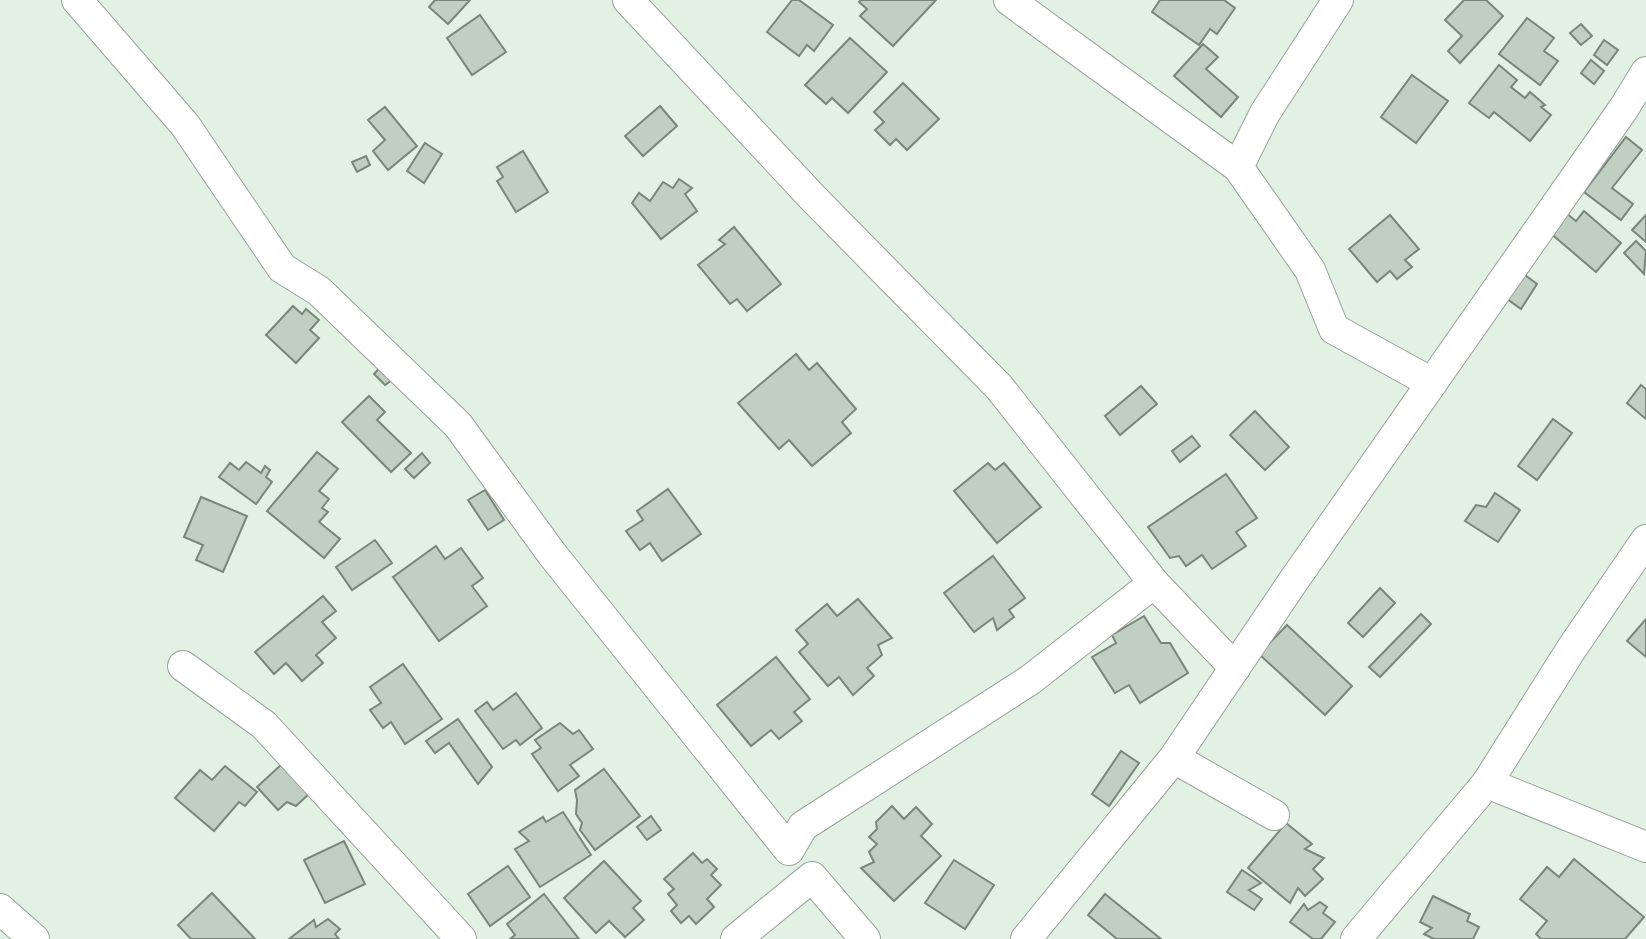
<svg xmlns="http://www.w3.org/2000/svg" width="1646" height="939" font-family="Ubuntu,sans-serif">
  <style>
    .building { fill: #c0cfc2; stroke: #79867a; stroke-width: 2 }
    .lines { fill: none; stroke-linecap: round; stroke-linejoin: round }
    .street-casing { stroke: #96a497; stroke-width: 32 }
    .street { stroke: #fff; stroke-width: 30 }
  </style>
  <rect width="100%" height="100%" fill="#e2f1e4"/>
  <g class="building">
    <path d="M435,0H470L448,24L429,7Z"/>
    <path d="M792,0H799L833,25L814,51L807,45L799,56L767,32Z"/>
    <path d="M861,0H936L893,46L860,16L867,9L859,2Z"/>
    <path d="M1160,0H1224L1235,8L1217,34L1210,29L1199,45L1152,12Z"/>
    <path d="M1464,0H1486L1503,16L1460,63L1448,51L1462,36L1445,20Z"/>
    <path d="M480,15L506,52L472,75L447,38Z"/>
    <path d="M1527,18L1554,38L1544,51L1558,61L1540,85L1499,54Z"/>
    <path d="M1581,24L1592,36L1581,45L1570,33Z"/>
    <path d="M850,38L887,72L848,113L832,98L826,104L805,85Z"/>
    <path d="M1604,40L1618,50L1607,65L1594,55Z"/>
    <path d="M1203,44L1218,57L1206,69L1238,97L1221,117L1174,76Z"/>
    <path d="M1591,60L1604,71L1594,84L1581,73Z"/>
    <path d="M1499,65L1517,80L1511,87L1525,98L1530,92L1545,105L1541,107L1551,115L1530,141L1494,112L1489,118L1469,103Z"/>
    <path d="M1412,75L1448,101L1416,143L1381,117Z"/>
    <path d="M903,83L939,119L907,150L896,139L890,145L875,130L884,122L874,112Z"/>
    <path d="M660,106L677,126L643,156L625,136Z"/>
    <path d="M385,107L417,146L388,170L373,151L385,140L368,120Z"/>
    <path d="M1626,137L1642,150L1612,188L1633,204L1621,220L1584,192Z"/>
    <path d="M425,143L442,154L424,183L407,171Z"/>
    <path d="M523,151L548,192L516,212L497,181L503,177L497,167Z"/>
    <path d="M366,156L370,165L357,172L352,162Z"/>
    <path d="M679,179L692,188L685,194L697,211L661,239L632,203L639,193L650,201L663,182L673,188Z"/>
    <path d="M1584,211L1621,243L1596,272L1549,232L1566,213L1576,221Z"/>
    <path d="M1390,215L1419,249L1405,260L1412,267L1397,279L1390,271L1377,282L1349,249Z"/>
    <path d="M1646,215V242L1632,230Z"/>
    <path d="M734,227L781,284L747,311L737,299L730,304L698,265L725,244L719,240Z"/>
    <path d="M1636,241L1646,251L1644,274L1624,253Z"/>
    <path d="M1521,272L1537,284L1521,309L1503,296Z"/>
    <path d="M293,306L302,314L306,309L319,320L310,330L319,338L296,363L266,335Z"/>
    <path d="M796,354L809,370L817,363L856,409L842,422L851,433L812,466L789,440L779,449L738,403Z"/>
    <path d="M385,362L395,378L385,385L374,374Z"/>
    <path d="M1641,385L1646,389V419L1627,403Z"/>
    <path d="M1141,386L1157,404L1120,435L1105,416Z"/>
    <path d="M369,396L385,412L377,420L411,453L391,472L342,422Z"/>
    <path d="M1255,411L1289,447L1265,470L1230,435Z"/>
    <path d="M1553,419L1572,433L1537,480L1518,466Z"/>
    <path d="M1192,436L1200,446L1180,462L1172,451Z"/>
    <path d="M317,452L338,469L319,491L329,499L322,508L328,512L319,522L340,539L324,558L267,511Z"/>
    <path d="M422,453L430,463L414,478L405,469Z"/>
    <path d="M246,462L261,473L265,466L270,470L266,477L272,482L256,504L219,477L230,463L239,470Z"/>
    <path d="M988,463L995,470L1004,463L1041,507L997,543L954,491Z"/>
    <path d="M1226,474L1257,518L1236,532L1246,546L1212,569L1202,555L1186,566L1179,556L1170,558L1148,527Z"/>
    <path d="M668,489L701,534L662,561L650,543L640,550L626,531L643,520L637,511Z"/>
    <path d="M485,490L504,520L488,530L468,500Z"/>
    <path d="M1495,493L1520,510L1498,542L1465,521L1476,505L1486,507Z"/>
    <path d="M201,497L247,516L223,572L196,560L203,545L184,537Z"/>
    <path d="M375,540L392,563L352,590L336,567Z"/>
    <path d="M436,546L445,559L461,548L483,578L472,586L487,606L439,641L393,577Z"/>
    <path d="M993,556L1025,598L1009,610L1014,617L997,630L993,618L974,632L944,593Z"/>
    <path d="M1380,588L1395,603L1363,637L1348,623Z"/>
    <path d="M323,596L336,611L322,622L336,638L316,655L323,663L302,681L286,663L274,674L255,652Z"/>
    <path d="M858,599L892,638L878,645L882,655L867,668L874,676L853,695L839,677L828,686L799,652L808,644L796,630L827,604L837,616Z"/>
    <path d="M1421,614L1431,624L1380,677L1369,667Z"/>
    <path d="M1144,616L1161,643H1170L1188,673L1140,703L1129,685L1115,693L1092,657L1116,643L1112,635Z"/>
    <path d="M1646,619V657L1627,641Z"/>
    <path d="M1287,625L1352,686L1325,715L1259,654Z"/>
    <path d="M776,657L810,699L794,712L802,721L779,739L771,730L751,746L717,705Z"/>
    <path d="M403,664L442,719L405,744L391,722L383,728L370,710L381,703L370,687Z"/>
    <path d="M516,693L542,728L520,745L516,740L503,749L475,711L487,702L493,710Z"/>
    <path d="M458,719L492,767L478,784L449,743L435,753L426,741Z"/>
    <path d="M560,723L573,734L579,730L593,749L570,765L579,776L558,791L532,754L541,748L535,740Z"/>
    <path d="M1121,751L1139,763L1109,806L1092,794Z"/>
    <path d="M283,763L311,792L296,806L287,802L278,810L257,787Z"/>
    <path d="M225,766L257,792L245,806L239,802L214,831L175,798L200,770L212,780Z"/>
    <path d="M604,769L640,816L595,850L580,830L582,823L576,814L577,800L575,790Z"/>
    <path d="M892,806L904,819L916,807L932,824L921,836L941,856L894,901L861,868L874,862L869,852L877,844L869,837L877,829L876,822Z"/>
    <path d="M563,812L591,855L540,887L515,849L529,841L519,832L543,817L546,822Z"/>
    <path d="M651,816L661,830L647,840L637,827Z"/>
    <path d="M1286,823L1312,844L1305,849L1324,858L1313,869L1323,879L1305,896L1298,888L1290,903L1248,868Z"/>
    <path d="M344,841L365,884L325,903L304,860Z"/>
    <path d="M693,853L702,863L707,859L717,869L711,875L721,885L707,899L714,907L696,924L689,916L681,923L671,911L677,905L668,894L674,889L664,879Z"/>
    <path d="M1574,859L1644,917L1625,939H1541L1536,934L1547,921L1520,899L1547,867L1559,877Z"/>
    <path d="M954,860L994,885L965,929L925,903Z"/>
    <path d="M604,861L641,901L633,908L644,920L625,937L609,921L596,933L564,898Z"/>
    <path d="M508,866L530,897L490,926L468,894Z"/>
    <path d="M1242,870L1261,883L1249,890L1262,899L1254,910L1227,892Z"/>
    <path d="M212,893L255,939H191L178,925Z"/>
    <path d="M544,894L579,939H510L515,935L507,924Z"/>
    <path d="M1105,894L1161,939H1117L1088,915Z"/>
    <path d="M1433,896L1470,914L1467,921L1479,927L1473,939H1434L1424,934L1432,928L1420,922Z"/>
    <path d="M1320,902L1327,907L1323,913L1335,922L1321,939H1313L1290,922L1304,904L1308,910Z"/>
    <path d="M328,919L340,929L335,934L339,939H289L314,920L316,927Z"/>
  </g>
  <g class="lines">
    <defs>
      <g id="street">
        <path d="M77,0L185,125L282,268L319,291L458,425L552,554L789,850L803,826L1030,680L1154,583L1235,668"/>
        <path d="M628,0L813,198L999,387L1154,583"/>
        <path d="M1009,0L1238,167"/>
        <path d="M1338,0L1265,113L1238,167L1310,270L1334,329L1432,383"/>
        <path d="M183,666L264,725L461,939"/>
        <path d="M1174,758L1274,815"/>
        <path d="M1487,783L1646,847"/>
        <path d="M0,909L34,939"/>
        <path d="M736,939L812,877L865,939"/>
        <path d="M1026,939L1174,758L1292,583L1624,108L1646,72"/>
        <path d="M1356,939L1487,783L1572,648L1646,540"/>
      </g>
    </defs>
    <use href="#street" class="street-casing"/>
    <use href="#street" class="street"/>
  </g>
</svg>
